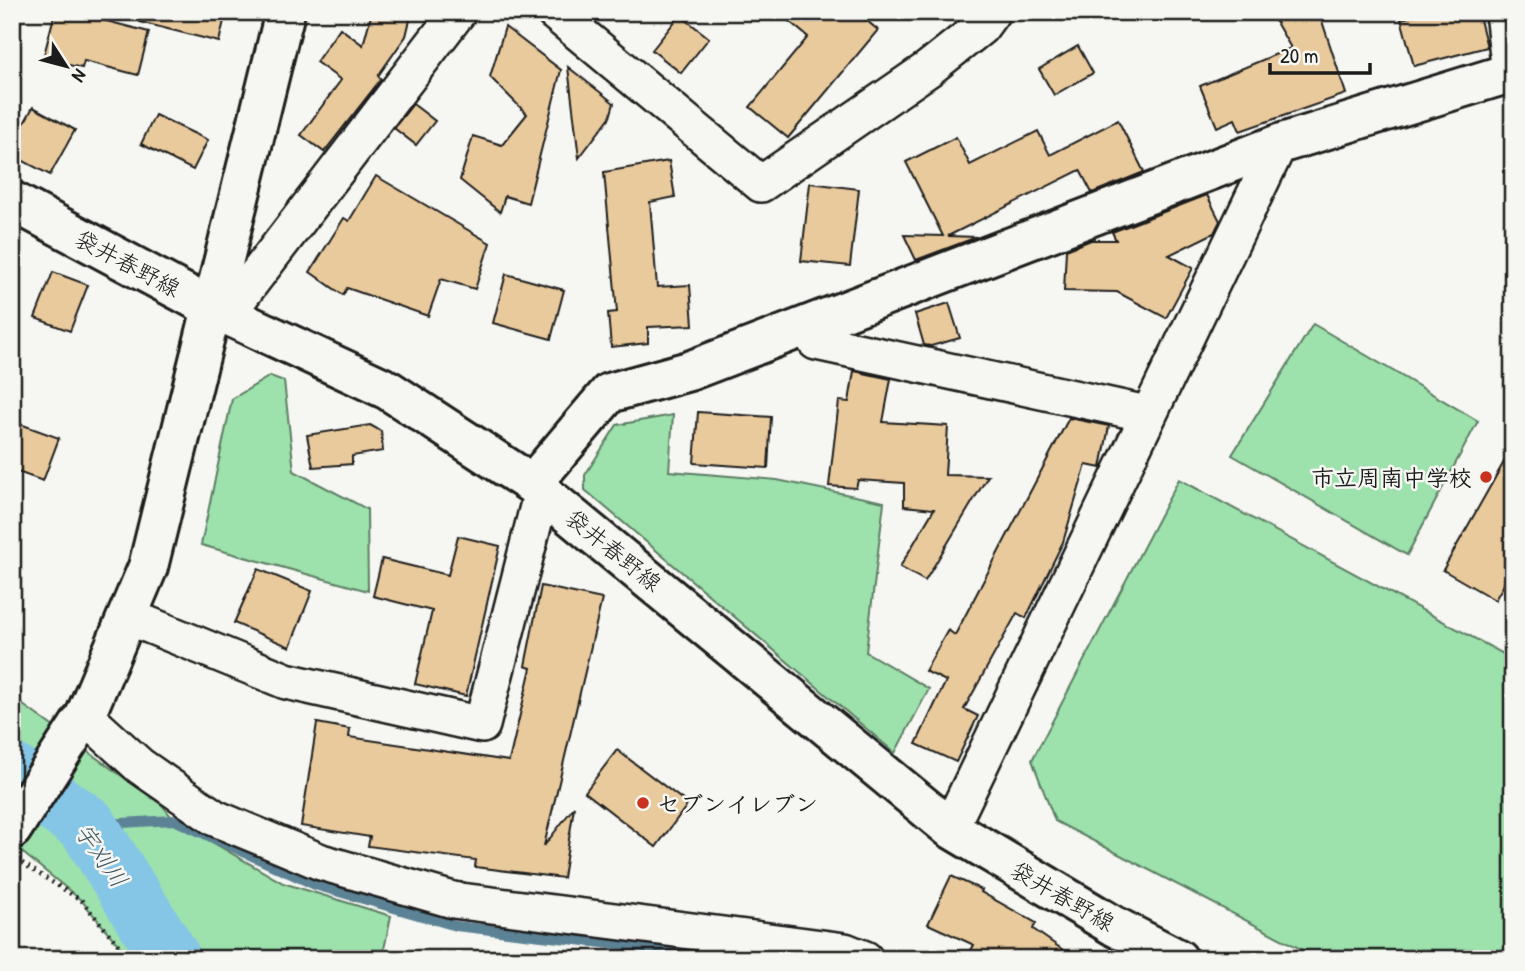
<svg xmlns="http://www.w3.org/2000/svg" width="1525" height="971" font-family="'Patrick Hand','Klee One',sans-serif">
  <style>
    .green { fill: #9de1ac; stroke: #5c7e64; stroke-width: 2 }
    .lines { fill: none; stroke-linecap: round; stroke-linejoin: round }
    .stream { stroke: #5b8295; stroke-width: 10 }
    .river { stroke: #85c6e6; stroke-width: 60 }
    .building { fill: #e9ca9c; stroke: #1c1c1c; stroke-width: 2 }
    .street-casing { stroke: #1c1c1c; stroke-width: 40 }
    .secondary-casing { stroke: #1c1c1c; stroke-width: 44 }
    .primary-casing { stroke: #1c1c1c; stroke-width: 44 }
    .path { stroke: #1c1c1c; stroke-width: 4.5; stroke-dasharray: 2 5; stroke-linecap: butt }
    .street { stroke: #f6f6f2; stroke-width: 35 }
    .secondary { stroke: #f6f6f2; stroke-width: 38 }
    .primary { stroke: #f6f6f2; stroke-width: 38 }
    .poi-dot { fill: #c8321e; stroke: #f6f6f2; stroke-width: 2.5 }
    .labels { text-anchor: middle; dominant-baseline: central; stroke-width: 5; stroke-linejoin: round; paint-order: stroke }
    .street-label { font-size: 23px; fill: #1c1c1c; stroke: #f6f6f2 }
    .poi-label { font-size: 23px; font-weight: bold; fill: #1c1c1c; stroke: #f6f6f2; text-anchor: end }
    .water-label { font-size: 24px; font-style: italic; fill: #415863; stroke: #f6f6f2 }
  </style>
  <rect width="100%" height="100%" fill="#f6f6f2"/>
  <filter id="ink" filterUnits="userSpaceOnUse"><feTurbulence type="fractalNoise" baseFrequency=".0143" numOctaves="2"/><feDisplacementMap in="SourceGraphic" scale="14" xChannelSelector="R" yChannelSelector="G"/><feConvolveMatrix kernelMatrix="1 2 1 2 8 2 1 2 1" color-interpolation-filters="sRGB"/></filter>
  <g filter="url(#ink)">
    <g class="green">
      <path d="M1313,324L1478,421L1407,555L1232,455Z"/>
      <path d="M270,376L284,381L294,471L367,509L368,591L201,545L232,399Z"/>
      <path d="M673,415L669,471L777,480L884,502L866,652L929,689L895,753L585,490V475L617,425Z"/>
      <path d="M1179,479L1513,659V959H1320L1055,821L1032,760Z"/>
      <path d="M12,697L162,805L174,820L283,883L391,916L382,959H130L82,901L12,844Z"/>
    </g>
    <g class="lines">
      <path class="stream" d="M87,825L174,820L315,885L456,926L741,959"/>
      <path class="river" d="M12,773L87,825L171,959"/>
    </g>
    <g class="building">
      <path d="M55,12H96L95,18L149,32L138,75L84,61L82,68L43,59Z"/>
      <path d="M141,12H226L219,42L140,22Z"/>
      <path d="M372,12H412L406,36L378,76L381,79L324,152L301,135L341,80L316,62L340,28L363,45Z"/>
      <path d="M778,12H856L878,30L788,138L750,107L808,37Z"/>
      <path d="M1270,12H1319L1346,94L1240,131L1235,119L1217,127L1200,86L1291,48Z"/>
      <path d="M1428,12H1478L1487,47L1414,66L1401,19Z"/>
      <path d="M680,15L709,38L681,73L652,50Z"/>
      <path d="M505,27L561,70L528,203L505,196L500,212L460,180L473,136L502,145L527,114L490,77Z"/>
      <path d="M1078,46L1093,73L1054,95L1039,69Z"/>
      <path d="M568,67L614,103L610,117L579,158Z"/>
      <path d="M413,104L435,121L416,145L394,128Z"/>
      <path d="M33,107L75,130L50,175L12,155V145Z"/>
      <path d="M155,115L208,140L193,170L141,144Z"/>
      <path d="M1118,120L1144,172L1092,193L1080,170L948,236L977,237L916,260L904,235L943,236L906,162L956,137L970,165L1038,131L1050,155Z"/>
      <path d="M669,161L675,197L650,202L657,287L690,285L693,325L648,327V343L611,347L608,313L617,312L604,172Z"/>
      <path d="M376,176L490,243L475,289L441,279L428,316L347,288L343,295L310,272L344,218L349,221Z"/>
      <path d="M810,183L859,189L850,266L801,261Z"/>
      <path d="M1207,195L1220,221L1214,233L1169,255L1193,268L1166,318L1117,292L1064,291L1066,250L1091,240H1116L1112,232Z"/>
      <path d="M53,272L88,285L70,331L35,318Z"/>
      <path d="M506,274L564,290L551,339L493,323Z"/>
      <path d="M949,303L960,338L931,346L924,345L915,314Z"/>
      <path d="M854,371L891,379L883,422L948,426L945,475L988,476L925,581L900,567L934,509L904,506V483L858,480L856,488L829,486L839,401L849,402Z"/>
      <path d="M698,412L771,417L768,468L694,463Z"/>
      <path d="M1069,418L1109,426L1101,468L1086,465L1063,542L1026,618L1017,613L964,709L978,716L956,762L916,744L946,681L925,671L948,630L955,635Z"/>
      <path d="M12,421L59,438L43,481L12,470Z"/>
      <path d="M370,425L381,431L383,451L352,456V464L313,467L307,435Z"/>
      <path d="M1513,446V569L1495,600L1443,570Z"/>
      <path d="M458,536L500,546L466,696L415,684L432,611L373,596L382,559L448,575Z"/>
      <path d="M258,569L312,591L290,647L234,623Z"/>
      <path d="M541,586L602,599L544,846L574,807L563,878L475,867L476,860L368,846L370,837L301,826L317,723L350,729L349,737L509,761L531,668L525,666Z"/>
      <path d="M617,750L688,804L656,847L585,792Z"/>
      <path d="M951,876L982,890L981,892L1036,923L1033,929L1076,959H966L974,945L928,924Z"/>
    </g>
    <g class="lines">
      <defs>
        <g id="street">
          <path d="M554,12L761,184L928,69L981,27L992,12"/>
          <path d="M1503,12L1510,73"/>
          <path d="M226,315L458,12"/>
          <path d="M806,326L816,342L1147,414"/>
          <path d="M127,616L286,681L482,725L542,491"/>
          <path d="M85,716L140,766L215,818L321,862L453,900L845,951L865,959"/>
          <path d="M950,828L1279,144"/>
        </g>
        <g id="secondary">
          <path d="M532,484L609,393L689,371L1279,144L1513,72"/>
          <path d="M12,829L85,716L148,567L285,12"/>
        </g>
        <path id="primary" d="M12,201L214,309L388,390L532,484L950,828L1114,926L1178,959"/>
      </defs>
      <use href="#street" class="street-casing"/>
      <use href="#secondary" class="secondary-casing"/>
      <use href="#primary" class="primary-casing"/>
      <path class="path" d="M22,863L82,901L130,959"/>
      <use href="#street" class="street"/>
      <use href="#secondary" class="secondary"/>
      <use href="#primary" class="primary"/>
    </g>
  </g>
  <g class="poi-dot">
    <circle cx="1486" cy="477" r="7"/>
    <circle cx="643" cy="803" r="7"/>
  </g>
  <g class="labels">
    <g class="street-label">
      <text transform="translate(128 263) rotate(28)">袋井春野線</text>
      <text transform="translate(614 550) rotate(39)">袋井春野線</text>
      <text transform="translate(1063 896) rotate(30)">袋井春野線</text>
    </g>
    <g class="poi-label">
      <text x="1472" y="477">市立周南中学校</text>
      <text x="657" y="803" text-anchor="start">セブンイレブン</text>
    </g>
    <g class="water-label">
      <text transform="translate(102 855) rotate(55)">宇刈川</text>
    </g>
  </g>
  <rect width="1525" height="971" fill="none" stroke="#f6f6f2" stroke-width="42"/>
  <rect x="21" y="21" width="1483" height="929" fill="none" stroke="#1c1c1c" stroke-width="2.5" filter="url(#ink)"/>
  <g transform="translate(66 66) rotate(126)" stroke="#f6f6f2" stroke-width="5" paint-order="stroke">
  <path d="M0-5L12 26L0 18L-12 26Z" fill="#1c1c1c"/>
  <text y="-10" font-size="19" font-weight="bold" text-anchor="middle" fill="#1c1c1c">N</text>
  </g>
  <path d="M1270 63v10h100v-10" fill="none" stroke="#1c1c1c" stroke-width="3.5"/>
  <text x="1280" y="63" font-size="21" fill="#1c1c1c" stroke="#f6f6f2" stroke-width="5" paint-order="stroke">20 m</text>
</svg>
